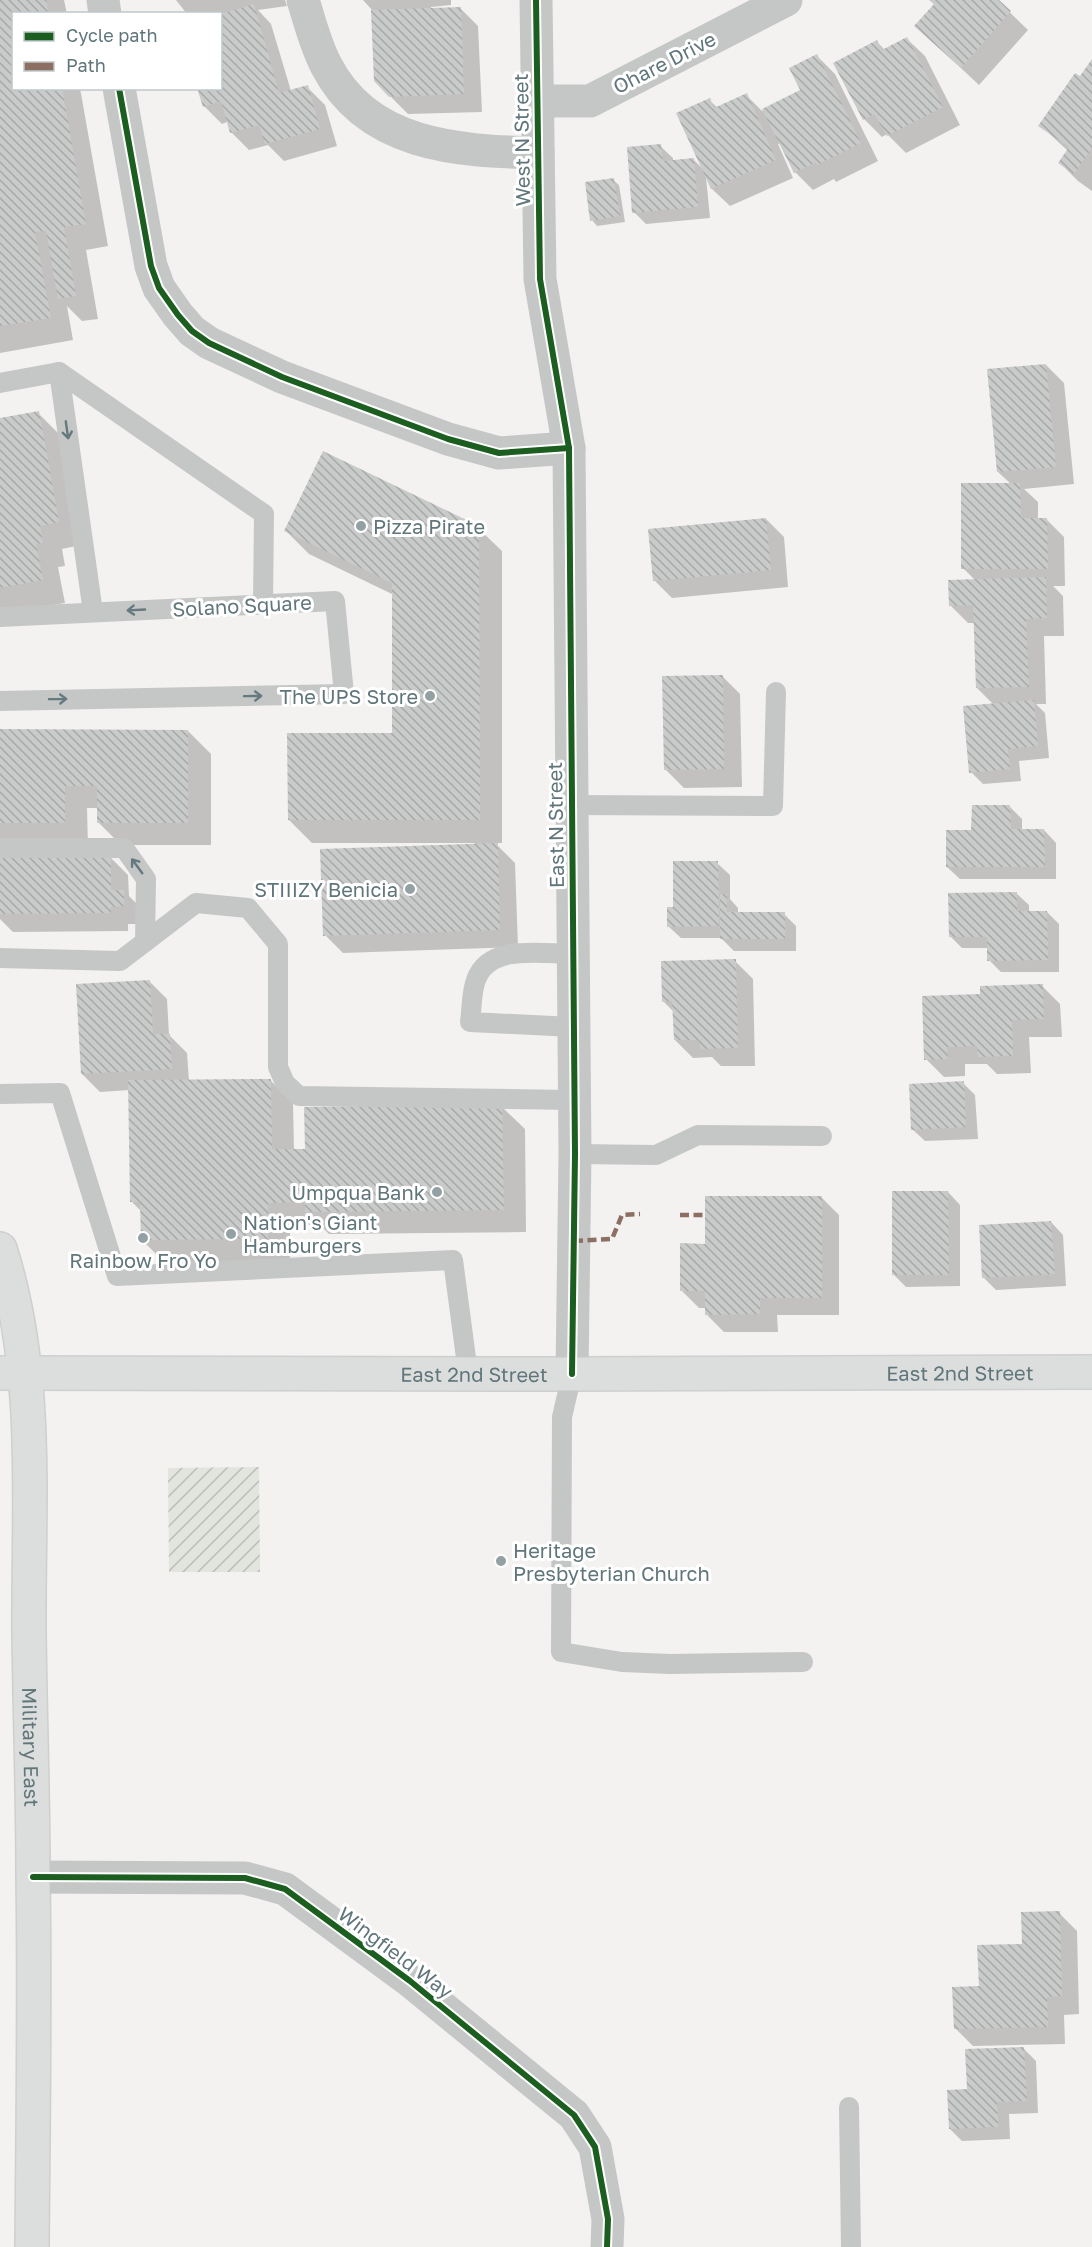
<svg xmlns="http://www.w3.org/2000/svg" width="1092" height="2247" font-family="'Golos Text',sans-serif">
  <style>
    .garden { fill: url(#garden-furrows) }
    .shadow { fill: #0003 }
    .building { fill: url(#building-back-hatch) }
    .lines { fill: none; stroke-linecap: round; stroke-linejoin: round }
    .secondary-casing { stroke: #cecfcf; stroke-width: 36 }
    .lane { stroke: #c5c7c7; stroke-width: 20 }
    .street { stroke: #c5c7c7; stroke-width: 33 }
    .secondary { stroke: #dcdddd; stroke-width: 33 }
    .quiet { stroke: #8d6e63; stroke-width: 4.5; stroke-dasharray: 9 4.5; stroke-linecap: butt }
    .cycleway-casing { stroke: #fff; stroke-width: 10 }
    .cycleway { stroke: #1b5e20; stroke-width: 6 }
    .oneway { stroke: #657a7f }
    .poi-dot { fill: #93a1a4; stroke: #fff; stroke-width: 2 }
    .labels { text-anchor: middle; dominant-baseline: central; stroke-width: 6; stroke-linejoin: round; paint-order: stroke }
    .street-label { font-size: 20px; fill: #60767b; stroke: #fff }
    .poi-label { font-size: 20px; fill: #60767b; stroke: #fff; text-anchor: start }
  </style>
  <defs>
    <pattern id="garden-furrows" width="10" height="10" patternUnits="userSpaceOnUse" patternTransform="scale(1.5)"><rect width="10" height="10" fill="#e2e4de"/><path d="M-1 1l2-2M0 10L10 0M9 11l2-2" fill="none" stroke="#bbbdb9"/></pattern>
    <pattern id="building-back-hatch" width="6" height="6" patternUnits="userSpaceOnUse" patternTransform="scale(1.5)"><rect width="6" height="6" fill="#c9cbca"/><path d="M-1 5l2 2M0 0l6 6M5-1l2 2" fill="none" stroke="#a7a9a9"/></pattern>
  </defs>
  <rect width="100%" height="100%" fill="#f3f2f1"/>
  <path class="garden" d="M259,1467L260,1572H169L168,1468Z"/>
  <g class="shadow">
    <path d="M0,0H64L67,14H14V88H80L108,246L86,250L98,319L82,321L67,306L73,340L0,353Z"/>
    <path d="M176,0H285L287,6L258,10L271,24L291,91L307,87L325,105L337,146L284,161L268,145L249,150L231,132L227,122L222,124L204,106L220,88V14H187Z"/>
    <path d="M363,0H451V5L431,7V9L460,8L478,26L482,112L408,114L375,81L372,10Z"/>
    <path d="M930,0H997L1028,30L979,85L916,26L935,5Z"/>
    <path d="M907,39L925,56L960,125L906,153L887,134L882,137L864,119L877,42L885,50Z"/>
    <path d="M817,56L835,74L878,161L836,182L834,179L813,190L795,172L781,143L778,144L793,178L730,206L712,189L706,177L710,218L646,224L634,212L660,146L673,158V162L694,160L703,169L709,100L718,108L746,95L762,111L802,91Z"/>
    <path d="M1092,62V191L1078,181L1060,163L1068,151L1040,125L1081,78Z"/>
    <path d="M613,180L619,185L625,222L597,226L592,220Z"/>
    <path d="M1046,365L1064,383L1074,484L1024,489L1038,502V519H1046L1064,537L1065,586H1053L1063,596L1064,636H1044L1046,704H1036L1045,713L1049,758L1019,761L1021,781L983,784L971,772L994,705L977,688L975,623H968L950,605L976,581L963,568L1011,484L998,472Z"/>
    <path d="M38,413L61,436L81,545L62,549L65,566L58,567L65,603L0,614V420Z"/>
    <path d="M766,519L784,537L788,587L672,598L654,580Z"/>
    <path d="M478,528L502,551V843H495L515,863L518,947L343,953L325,935L475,846V843H312L289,820L394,734V595L309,554L286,531Z"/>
    <path d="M722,676L740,694L742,787L684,788L666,770Z"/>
    <path d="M0,731H188L211,754V845H121L98,822V808H87L88,846L0,840Z"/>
    <path d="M1010,807L1022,819V830H1044L1056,843V879H960L947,867L973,831Z"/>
    <path d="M0,857H110L128,875L129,896L142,909V924H128V931L13,932L0,919Z"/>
    <path d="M717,863L730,875V899L738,908V914H784L796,926V951H734L721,938H681L668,926L674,909Z"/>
    <path d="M1016,893L1029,905V912H1047L1059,924V972H1001L989,960L988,948H962L950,936Z"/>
    <path d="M735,961L753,979L755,1066H721L712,1057L693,1058L675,1040L674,1012L663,1001Z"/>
    <path d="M149,981L167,999L169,1035L187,1053L189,1081L270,1080L293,1103L294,1150H306L501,1106L525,1129L526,1232L329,1234L320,1225H290V1261L165,1263L142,1240V1212L132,1202L130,1090L100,1092L82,1074Z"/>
    <path d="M1042,986L1060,1004L1062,1037H1029L1031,1073L997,1074L987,1064H965V1076L944,1077L926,1059L982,996Z"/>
    <path d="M963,1083L975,1095L978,1139L925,1141L912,1129Z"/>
    <path d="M948,1192L960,1205V1286L906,1287L894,1275Z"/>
    <path d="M821,1197L839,1215V1315H777L778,1332H724L706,1314V1308H699L681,1290L706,1245Z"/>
    <path d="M1051,1222L1063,1235L1066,1286L996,1290L984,1278Z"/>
    <path d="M1059,1913L1077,1931L1079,2014L1064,2015L1065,2044L973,2046L955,2028L981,1988Z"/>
    <path d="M1024,2049L1036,2061L1038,2113L1009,2114L1010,2139L962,2141L950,2129L968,2091Z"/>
  </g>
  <g class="building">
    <path d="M0,0H46L49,14H14V88H62L86,224L64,227L76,296L58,299L46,231L35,232L51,318L0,326Z"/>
    <path d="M929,0H999L1011,11L961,68L914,26L934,4Z"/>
    <path d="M254,4L279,93L308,85L320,129L265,144L259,125L230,133L221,101L203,107L197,88H220V14Z"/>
    <path d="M461,7L464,94L389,97L374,81L371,10Z"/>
    <path d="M907,37L943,107L887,136L874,114L863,120L833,63L877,40L882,50Z"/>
    <path d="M817,54L861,143L817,165L816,162L794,173L762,109L800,90L789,68Z"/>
    <path d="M1092,59V148L1074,174L1058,163L1069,147L1038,126L1075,73L1080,76Z"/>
    <path d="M747,93L776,160L711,189L676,113L710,98L714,108Z"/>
    <path d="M661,144L663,161L694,158L698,207L632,213L627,147Z"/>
    <path d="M614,178L620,216L590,221L585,182Z"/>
    <path d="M1046,364L1056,467L997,472L987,369Z"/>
    <path d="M39,411L59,522L40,526L43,543L36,544L43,580L0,588V418Z"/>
    <path d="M323,451L479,526L480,820H288L287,733H392V583L284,531Z"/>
    <path d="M961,483H1020L1021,518H1047L1048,569H961Z"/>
    <path d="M766,518L771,570L653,581L648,529Z"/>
    <path d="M1046,577L1047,618L1026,619L1029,687L976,688L973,605L949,606L948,580Z"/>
    <path d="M723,675L724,769L664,770L662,676Z"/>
    <path d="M1034,700L1038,746L1008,749L1010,769L969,773L963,706Z"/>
    <path d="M0,729L188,730V823H97V786H65V823H0Z"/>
    <path d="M972,805H1010L1011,829H1044L1045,867H946V830H971Z"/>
    <path d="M498,843L500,930L323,936L320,849Z"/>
    <path d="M0,856H111V890H124V906L111,907V913L0,914Z"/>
    <path d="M673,861H718L719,926L667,927V907H673Z"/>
    <path d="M1017,892V911H1047L1048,960L987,961V937H949L948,893Z"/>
    <path d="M720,894H727V912H785V939H720Z"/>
    <path d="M736,959L738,1048L701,1049L698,1040H674L672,1001L662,1002L661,961Z"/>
    <path d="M150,980L153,1034H170L172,1069L81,1074L76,984Z"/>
    <path d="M1043,984L1044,1019L1012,1020L1013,1056L978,1057L977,1046L947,1047L948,1059L924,1060L922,996L980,994V986Z"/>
    <path d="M271,1079L272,1149H305L304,1107L502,1104L504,1210L305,1212V1202L268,1203V1239L141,1240L140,1202H130L128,1080Z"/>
    <path d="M964,1081L966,1127L911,1130L909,1084Z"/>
    <path d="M892,1191H948L949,1275H892Z"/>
    <path d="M705,1196H822V1298H760V1314L705,1315V1291H680V1243L705,1244Z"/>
    <path d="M1051,1221L1055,1274L982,1278L979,1225Z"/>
    <path d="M1060,1911L1062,1996L1047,1997L1048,2027L954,2029L952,1987L979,1986L977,1945L1022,1944L1021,1912Z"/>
    <path d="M1024,2047L1027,2101L997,2102L998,2127L949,2129L947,2090L967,2089L965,2049Z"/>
  </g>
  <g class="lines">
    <defs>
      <g id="secondary">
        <path id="s1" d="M0,1249C40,1374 28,1504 29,1633C30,1714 33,1794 33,1875C35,1999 33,2123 32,2247"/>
        <path id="s2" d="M0,1373L572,1374L1092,1372"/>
      </g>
    </defs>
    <use href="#secondary" class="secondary-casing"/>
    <g class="lane">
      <path d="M59,372L93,612"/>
      <path d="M0,383L59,372L264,514L263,604"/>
      <path d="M0,617L335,601L344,694L0,701"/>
      <path d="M571,805L773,806L776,692"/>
      <path d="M0,848H124L146,879L145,942"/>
      <path d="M0,958L120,961L196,903L248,908L278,944V1067L285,1083L299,1096L574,1100"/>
      <path d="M573,1027L470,1022C472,1009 471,993 476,980C489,943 542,954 573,954"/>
      <path d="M0,1094L60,1093L117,1276L453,1260L468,1373"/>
      <path d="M575,1154L656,1155L698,1135L822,1136"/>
      <path d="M572,1374L562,1417L561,1652L622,1662L670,1664L803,1662"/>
      <path d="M849,2107L851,2247"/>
    </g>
    <g class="street">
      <path d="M103,0L105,14"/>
      <path d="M303,0C310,22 315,44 326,65C367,146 457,151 538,153"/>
      <path d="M536,0L540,279L569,448L575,1154L572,1374"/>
      <path d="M119,88L151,266L159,288L178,315L192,331L209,343L282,377L448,439L499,453L569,448"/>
      <path d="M536,101H590L786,0"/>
      <path d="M33,1877L245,1878L285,1889L410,1981L574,2115L595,2147L608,2219L607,2247"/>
    </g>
    <use href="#secondary" class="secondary"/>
    <g class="quiet">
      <path d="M680,1215H705"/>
      <path d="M574,1241L612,1239L622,1215L640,1214"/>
    </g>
    <defs>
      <g id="cycleway">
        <path d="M536,0L540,279L569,448L575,1154L572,1374"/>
        <path d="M119,88L151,266L159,288L178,315L192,331L209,343L282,377L448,439L499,453L569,448"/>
        <path d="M33,1877L245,1878L285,1889L410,1981L574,2115L595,2147L608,2219L607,2247"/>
      </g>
    </defs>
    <use href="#cycleway" class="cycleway-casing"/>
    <use href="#cycleway" class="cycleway"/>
  </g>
  <defs><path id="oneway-shaft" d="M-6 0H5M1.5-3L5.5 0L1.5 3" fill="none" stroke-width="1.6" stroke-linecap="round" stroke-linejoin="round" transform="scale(1.5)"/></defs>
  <g class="oneway">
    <use href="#oneway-shaft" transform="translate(67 430) rotate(82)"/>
    <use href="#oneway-shaft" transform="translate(136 610) rotate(177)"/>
    <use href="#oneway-shaft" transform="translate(253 696) rotate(-1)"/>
    <use href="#oneway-shaft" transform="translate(58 699) rotate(-1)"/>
    <use href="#oneway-shaft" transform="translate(137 866) rotate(-126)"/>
  </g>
  <g class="poi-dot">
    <circle cx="361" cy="526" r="6"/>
    <circle cx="430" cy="696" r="6"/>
    <circle cx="410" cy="889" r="6"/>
    <circle cx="437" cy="1192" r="6"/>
    <circle cx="231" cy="1234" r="6"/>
    <circle cx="143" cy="1238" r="6"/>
    <circle cx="501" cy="1561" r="6"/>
  </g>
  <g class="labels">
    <g class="street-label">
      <text transform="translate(664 62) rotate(-27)">Ohare Drive</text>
      <text transform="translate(521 140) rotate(-91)">West N Street</text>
      <text transform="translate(242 605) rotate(-3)">Solano Square</text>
      <text transform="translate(555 825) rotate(-91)">East N Street</text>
      <text stroke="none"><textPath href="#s2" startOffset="960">East 2nd Street</textPath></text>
      <text stroke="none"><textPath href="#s2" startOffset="474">East 2nd Street</textPath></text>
      <text stroke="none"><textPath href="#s1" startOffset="501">Military East</textPath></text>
      <text transform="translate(396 1952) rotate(37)">Wingfield Way</text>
    </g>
    <g class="poi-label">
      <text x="373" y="526">Pizza Pirate</text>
      <text x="418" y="696" text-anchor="end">The UPS Store</text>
      <text x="398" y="889" text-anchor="end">STIIIZY Benicia</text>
      <text x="425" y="1192" text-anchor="end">Umpqua Bank</text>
      <text x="243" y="1222">Nation's Giant<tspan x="243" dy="23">Hamburgers</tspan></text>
      <text x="143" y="1260" text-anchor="middle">Rainbow Fro Yo</text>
      <text x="513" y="1550">Heritage<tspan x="513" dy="23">Presbyterian Church</tspan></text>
    </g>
  </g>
  <rect x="12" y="12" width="210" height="78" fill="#ffffff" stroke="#bfc8ca" stroke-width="1.5"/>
  <rect x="24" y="32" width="30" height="9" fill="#1b5e20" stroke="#bfc8ca" stroke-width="1.5"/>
  <text x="66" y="42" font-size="18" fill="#60767b">Cycle path</text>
  <rect x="24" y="62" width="30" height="9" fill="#8d6e63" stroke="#bfc8ca" stroke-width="1.5"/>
  <text x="66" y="72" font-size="18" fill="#60767b">Path</text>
</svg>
